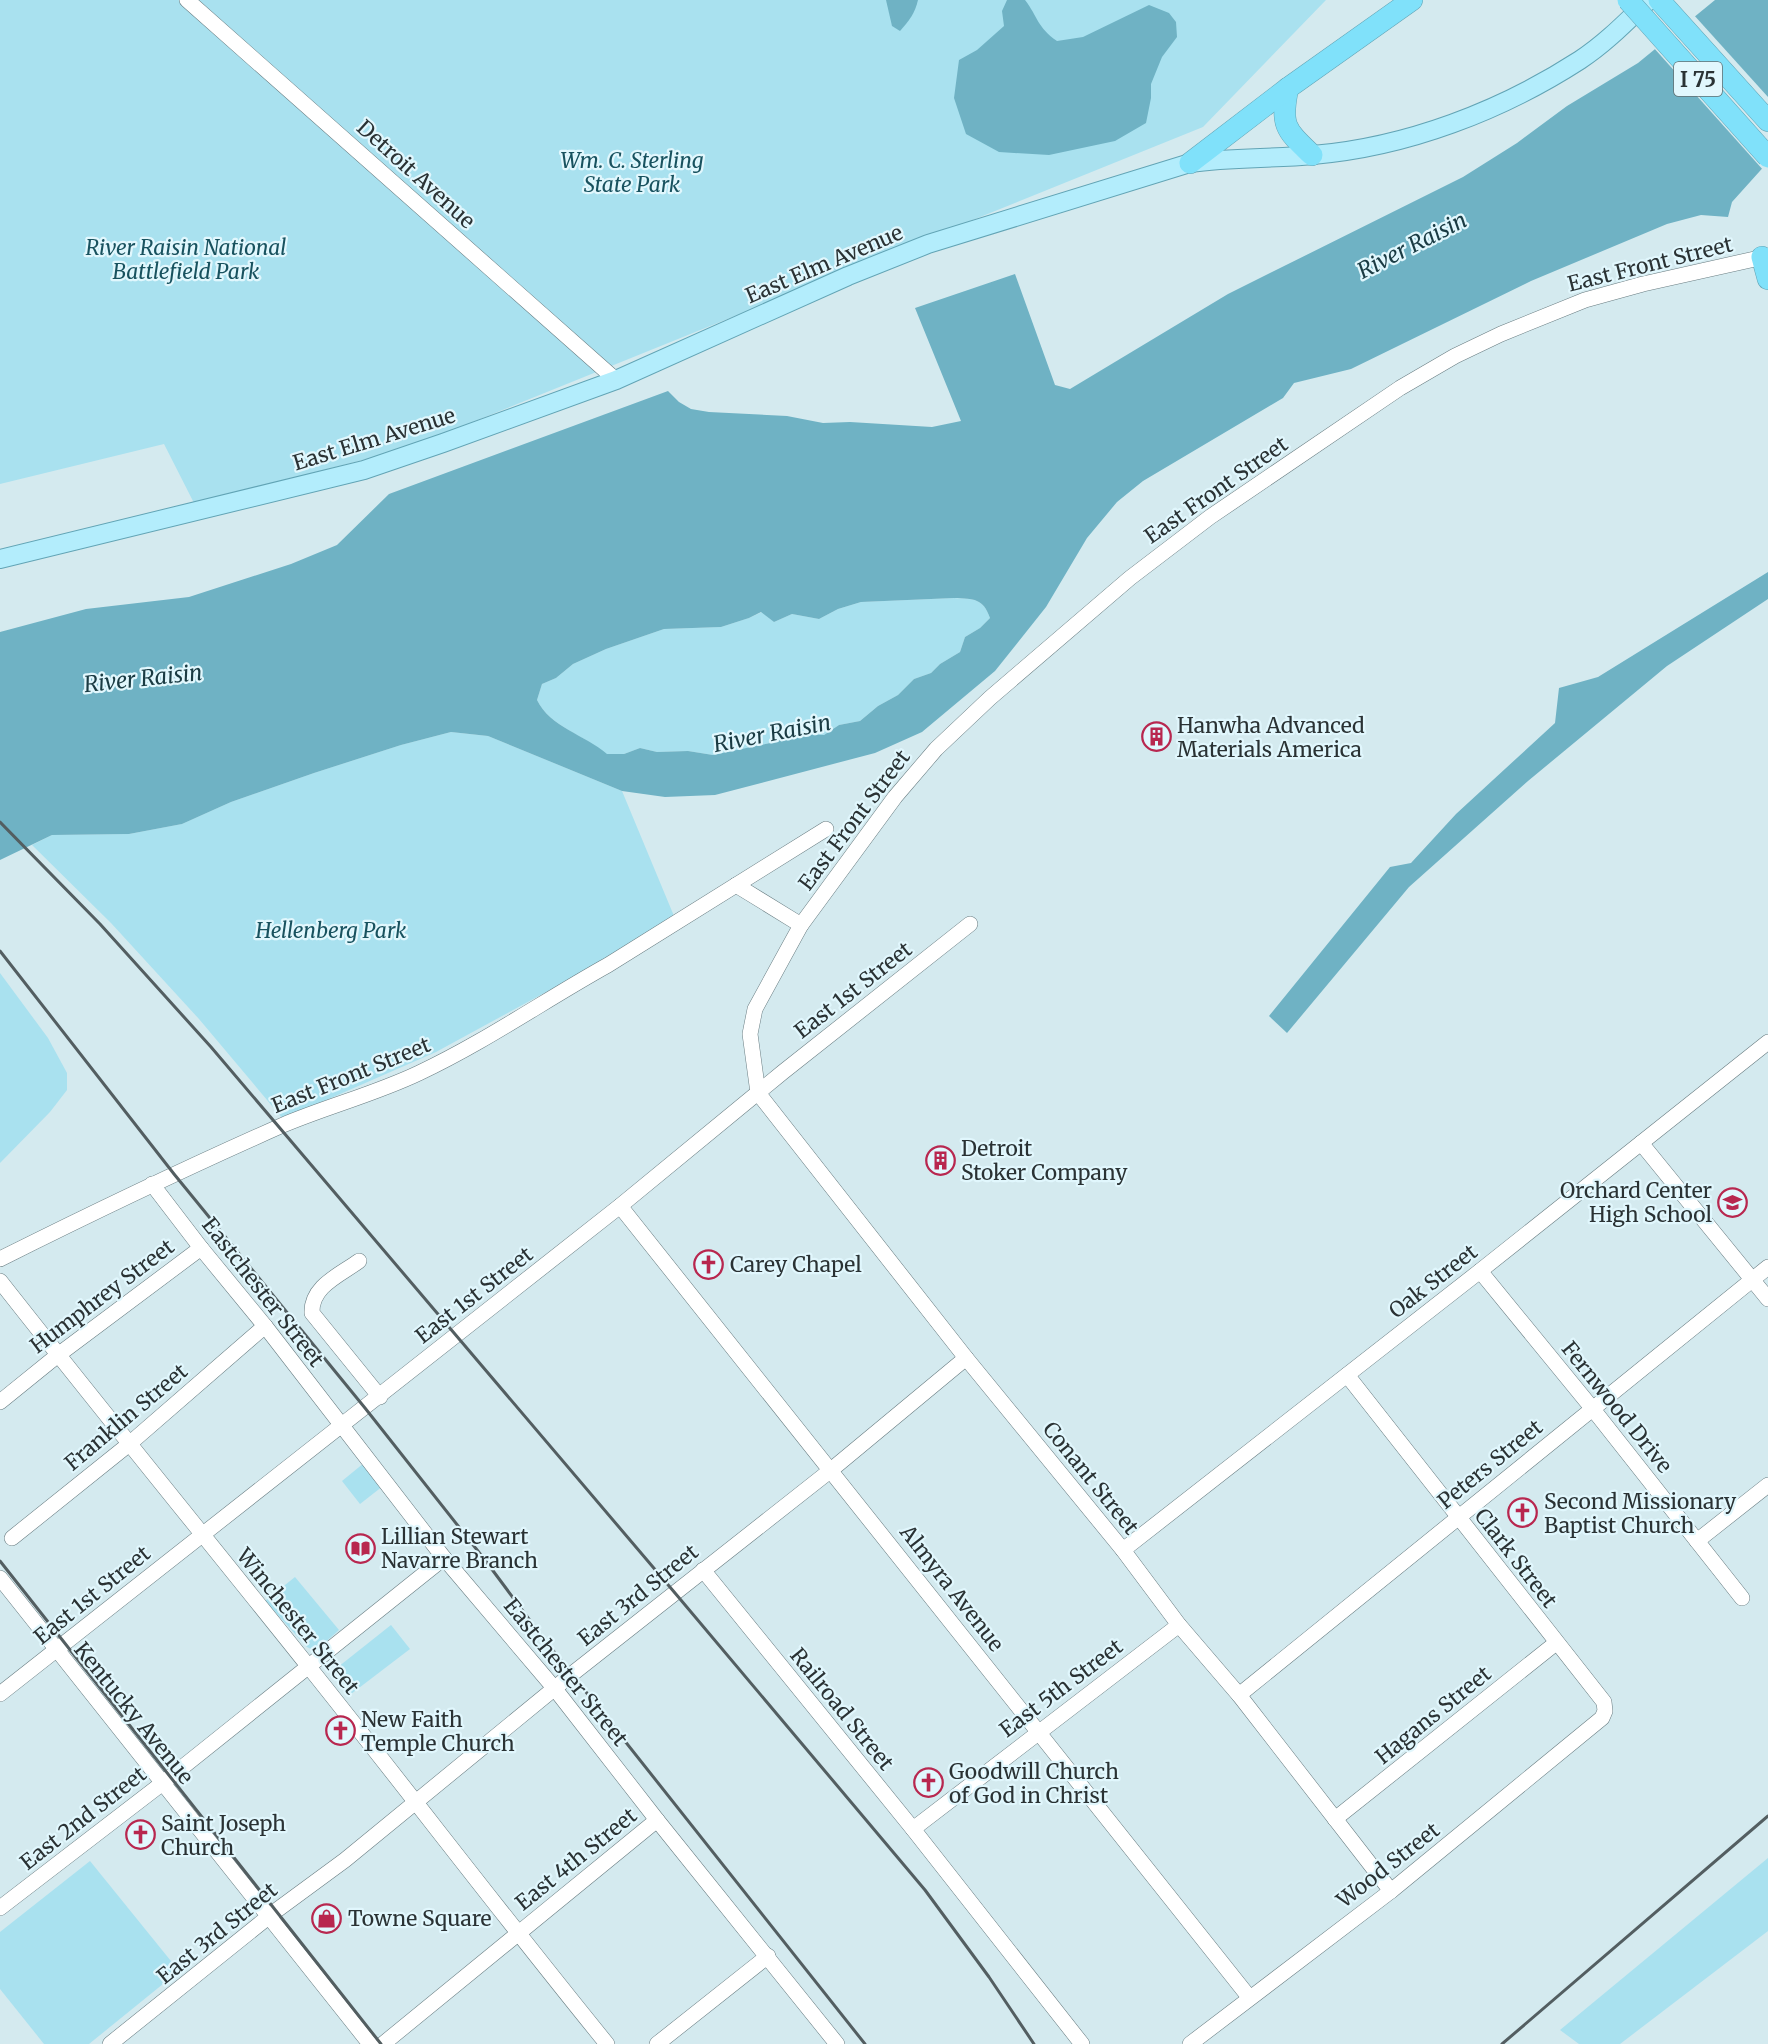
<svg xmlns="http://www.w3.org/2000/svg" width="1768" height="2044" font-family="Merriweather,serif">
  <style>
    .green { fill: #a9e1ef }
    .water { fill: #6fb2c4; fill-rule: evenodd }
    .pier { fill: #d4eaef }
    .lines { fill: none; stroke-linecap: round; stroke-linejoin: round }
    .minor-casing { stroke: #687c81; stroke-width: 16 }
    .major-casing { stroke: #62a4b5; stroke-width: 20 }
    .highway-casing { stroke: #62a4b5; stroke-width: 22 }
    .minor { stroke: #fff; stroke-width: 15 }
    .major { stroke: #b3edfc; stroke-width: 18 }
    .highway { stroke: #80e1fa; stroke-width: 21 }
    .rail { stroke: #535e61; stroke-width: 3 }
    .highway-bridge-casing { stroke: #62a4b5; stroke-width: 22; stroke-linecap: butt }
    .highway-bridge { stroke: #80e1fa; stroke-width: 21 }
    .labels { text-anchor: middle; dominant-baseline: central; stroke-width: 4.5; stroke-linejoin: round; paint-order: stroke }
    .shield { fill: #e1f7fd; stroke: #616d70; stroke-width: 1.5 }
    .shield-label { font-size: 20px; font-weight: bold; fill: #2a3234 }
    .park-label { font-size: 21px; font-style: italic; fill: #18525f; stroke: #e1f7fd }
    .street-label { font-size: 21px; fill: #2a3234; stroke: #e1f7fd }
    .poi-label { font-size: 21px; fill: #2a3234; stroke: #e1f7fd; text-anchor: start }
    .water-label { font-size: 22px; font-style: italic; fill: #1a3b43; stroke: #e1f7fd }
  </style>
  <rect width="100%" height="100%" fill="#d4eaef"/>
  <g class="green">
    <path d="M0,0H1326L1203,127L406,449L194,503L164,444L0,484Z"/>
    <path d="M954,598C974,599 983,598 990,618L980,628L965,637L960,652L940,664L931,673L914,679L898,695L878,706L860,721L839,725L824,735L791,733L770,743L713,755L688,751L657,752L640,748L624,754L607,755C585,735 550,727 537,700L542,684L556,678L573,664L606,649L664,629L721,627L749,618L762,612L774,622L792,614L819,619L838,609L861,602Z"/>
    <path d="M451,732L488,736L622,791L674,916L603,961L436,1052L283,1119L199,1019L111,923L32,845L52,835L129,834L182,824L231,802L314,773L401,745Z"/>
    <path d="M0,973L48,1038L67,1073V1090L50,1112L0,1163Z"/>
    <path d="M364,1463L383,1486L360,1504L342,1481Z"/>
    <path d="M295,1577L339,1630L321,1646L313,1650L307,1647L265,1601Z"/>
    <path d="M391,1625L410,1649L351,1694L333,1671Z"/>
    <path d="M1768,1858V1931L1620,2044H1579L1560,2030Z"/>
    <path d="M90,1861L179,1971L89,2044H44L0,1989V1932Z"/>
  </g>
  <g class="water">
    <path d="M886,0H918C915,13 909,21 900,31L892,26Z"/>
    <path d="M1007,0H1025C1038,17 1037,27 1057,41L1083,37L1149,5L1169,13L1176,22L1177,37L1162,57L1151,84V98L1146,123L1115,141L1049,155L999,152L966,134L954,98L959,60L977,50L1004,26L1002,11Z"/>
    <path d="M1715,0H1768V162L1732,202L1728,217L1701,215L1667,224L1531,281L1351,369L1294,383L1283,398L1143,481L1117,502L1087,538L1046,607L995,671L922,732L875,753L715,795L665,797L622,791L488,736L451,732L401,745L314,773L231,802L182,824L129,834L52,835L0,860V632L86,609L189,597L291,564L337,545L389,494L668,391L679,402L691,409L709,412L787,416L823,423L850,422L932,427L961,421L915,308L1015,274L1055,385L1070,389L1228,294L1463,177L1517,143L1567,106L1638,63ZM954,598C974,599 983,598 990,618L980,628L965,637L960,652L940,664L931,673L914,679L898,695L878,706L860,721L839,725L824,735L791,733L770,743L713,755L688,751L657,752L640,748L624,754H607C585,735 550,727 537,700L542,684L556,678L573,664L606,649L664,629L721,627L749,618L761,612L774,622L792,614L819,619L838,609L861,602Z"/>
    <path d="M1768,572V599L1667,666L1528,781L1409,887L1287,1033L1269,1016L1390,867L1411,863L1456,814L1555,723L1559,688L1598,677Z"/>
  </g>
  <path class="pier" d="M1693,14L1768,97V167L1764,171L1653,47Z"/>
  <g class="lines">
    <defs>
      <g id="minor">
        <path d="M187,0L616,380"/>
        <path d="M736,885L801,925"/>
        <path d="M1641,1143L1768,1299"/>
        <path d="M152,1184L201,1248L265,1326L444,1558L555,1689L657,1820L837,2044"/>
        <path d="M620,1206L1249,1997"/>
        <path d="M0,1259C94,1212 188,1167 283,1125C328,1106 375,1094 419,1073C485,1042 545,1000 608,965L826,829"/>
        <path d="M359,1261C340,1275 311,1286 312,1313L380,1397"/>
        <path d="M1480,1271L1592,1408L1742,1598"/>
        <path d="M0,1281C102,1411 206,1538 309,1667C409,1792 506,1920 607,2044"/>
        <path d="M0,1402L58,1355L201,1248"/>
        <path d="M12,1538L128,1445L265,1326"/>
        <path d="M1697,1541L1768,1485"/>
        <path d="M1123,1550L1480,1271L1768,1042"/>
        <path d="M703,1570L913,1829L1082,2044"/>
        <path d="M0,1578L370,2044"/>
        <path d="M0,1694L620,1206L783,1072L970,924"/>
        <path d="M1239,1695L1768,1267"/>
        <path d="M1335,1819L1556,1643"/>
        <path d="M913,1829L1179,1625"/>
        <path d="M1391,1891L1239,1695L1179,1625L1123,1550L966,1358L758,1093L750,1034L755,1009L801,925L895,797L936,749L990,698L1130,578L1210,517L1400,388L1455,356L1501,334L1585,300L1643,284L1768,256"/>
        <path d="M0,1908L164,1782L444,1558"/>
        <path d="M110,2044L277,1910L345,1860L572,1674L831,1470L966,1358"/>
        <path d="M383,2044L657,1820"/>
        <path d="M657,2044L768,1956"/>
        <path d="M1190,2044L1391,1891L1602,1718L1605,1711L1604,1702L1347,1375"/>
      </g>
      <path id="major" d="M0,559L364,470L443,443L616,380L848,276L928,244L1190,163C1231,157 1272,159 1313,155C1407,147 1501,111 1580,60C1606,43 1627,21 1649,0"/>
      <g id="highway">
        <path d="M1659,0L1768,121"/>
        <path d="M1288,88C1280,126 1286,130 1312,155"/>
        <path d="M1190,163L1288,88L1412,0"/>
        <path d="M1762,257L1768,279"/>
      </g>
    </defs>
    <use href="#minor" class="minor-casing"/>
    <use href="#major" class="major-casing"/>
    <use href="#highway" class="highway-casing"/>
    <use href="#minor" class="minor"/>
    <use href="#major" class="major"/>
    <use href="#highway" class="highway"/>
    <g class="rail">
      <path d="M0,822L100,924L211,1047L675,1593L925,1890L989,1977L1034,2044"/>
      <path d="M0,951L174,1174L365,1408L485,1560L540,1634L865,2044"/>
      <path d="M0,1561L381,2044"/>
      <path d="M1502,2044L1768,1816"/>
    </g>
    <defs>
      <path id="highway-bridge" d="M1628,0L1768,157"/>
    </defs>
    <use href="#highway-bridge" class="highway-bridge-casing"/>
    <use href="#highway-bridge" class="highway-bridge"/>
  </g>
  <defs>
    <symbol id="building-ring" viewBox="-11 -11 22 22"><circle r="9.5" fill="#e1f7fd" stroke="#b8274f" stroke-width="1.5"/><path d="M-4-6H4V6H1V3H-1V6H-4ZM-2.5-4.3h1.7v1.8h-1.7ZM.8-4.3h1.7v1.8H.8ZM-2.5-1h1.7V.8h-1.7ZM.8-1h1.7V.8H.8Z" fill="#b8274f"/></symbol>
    <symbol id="school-ring" viewBox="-11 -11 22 22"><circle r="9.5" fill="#e1f7fd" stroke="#b8274f" stroke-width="1.5"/><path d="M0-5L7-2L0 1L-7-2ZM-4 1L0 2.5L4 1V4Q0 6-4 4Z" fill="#b8274f"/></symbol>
    <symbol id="church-ring" viewBox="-11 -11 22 22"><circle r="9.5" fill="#e1f7fd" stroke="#b8274f" stroke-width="1.5"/><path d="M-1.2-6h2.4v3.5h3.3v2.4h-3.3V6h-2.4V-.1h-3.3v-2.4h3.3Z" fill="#b8274f"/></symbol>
    <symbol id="library-ring" viewBox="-11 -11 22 22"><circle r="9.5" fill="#e1f7fd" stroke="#b8274f" stroke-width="1.5"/><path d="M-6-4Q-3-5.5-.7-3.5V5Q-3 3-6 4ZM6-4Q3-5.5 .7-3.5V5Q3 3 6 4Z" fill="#b8274f"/></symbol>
    <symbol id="shop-ring" viewBox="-11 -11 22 22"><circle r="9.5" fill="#e1f7fd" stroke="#b8274f" stroke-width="1.5"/><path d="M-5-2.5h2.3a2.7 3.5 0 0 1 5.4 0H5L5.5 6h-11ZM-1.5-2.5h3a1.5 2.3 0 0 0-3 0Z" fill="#b8274f"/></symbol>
  </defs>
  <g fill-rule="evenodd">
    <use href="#building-ring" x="1140" y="720" width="33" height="33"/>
    <use href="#building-ring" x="924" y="1144" width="33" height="33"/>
    <use href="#school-ring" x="1716" y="1186" width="33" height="33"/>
    <use href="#church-ring" x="692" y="1248" width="33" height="33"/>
    <use href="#church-ring" x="1506" y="1496" width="33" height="33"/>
    <use href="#library-ring" x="344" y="1532" width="33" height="33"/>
    <use href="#church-ring" x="324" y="1714" width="33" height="33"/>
    <use href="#church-ring" x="912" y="1766" width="33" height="33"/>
    <use href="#church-ring" x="124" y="1818" width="33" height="33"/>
    <use href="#shop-ring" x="310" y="1902" width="33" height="33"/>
  </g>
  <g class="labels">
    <rect class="shield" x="1674" y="62" width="48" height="34" rx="4.5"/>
    <g class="shield-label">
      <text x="1698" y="79">I 75</text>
    </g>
    <g class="park-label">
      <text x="632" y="160">Wm. C. Sterling<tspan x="632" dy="24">State Park</tspan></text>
      <text x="186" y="247">River Raisin National<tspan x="186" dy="24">Battlefield Park</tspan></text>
      <text x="331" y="930">Hellenberg Park</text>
    </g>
    <g class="street-label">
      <text transform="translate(416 174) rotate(42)">Detroit Avenue</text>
      <text transform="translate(824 264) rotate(-23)">East Elm Avenue</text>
      <text transform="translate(1650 264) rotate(-14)">East Front Street</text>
      <text transform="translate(374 439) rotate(-17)">East Elm Avenue</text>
      <text transform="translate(1216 490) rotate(-35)">East Front Street</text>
      <text transform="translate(854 820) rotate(-53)">East Front Street</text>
      <text transform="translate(853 990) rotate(-38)">East 1st Street</text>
      <text transform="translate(351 1075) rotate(-22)">East Front Street</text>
      <text transform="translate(1433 1281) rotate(-38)">Oak Street</text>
      <text transform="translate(263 1292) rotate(52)">Eastchester Street</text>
      <text transform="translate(474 1295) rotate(-38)">East 1st Street</text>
      <text transform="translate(102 1296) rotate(-37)">Humphrey Street</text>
      <text transform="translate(1617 1407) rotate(51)">Fernwood Drive</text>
      <text transform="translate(126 1417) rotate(-40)">Franklin Street</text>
      <text transform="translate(1490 1464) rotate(-39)">Peters Street</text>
      <text transform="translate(1091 1478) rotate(51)">Conant Street</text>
      <text transform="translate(1516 1558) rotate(52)">Clark Street</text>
      <text transform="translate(952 1588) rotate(52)">Almyra Avenue</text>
      <text transform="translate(92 1595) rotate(-39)">East 1st Street</text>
      <text transform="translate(638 1595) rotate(-39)">East 3rd Street</text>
      <text transform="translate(298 1621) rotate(51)">Winchester Street</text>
      <text transform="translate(566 1672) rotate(51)">Eastchester Street</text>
      <text transform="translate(1061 1688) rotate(-37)">East 5th Street</text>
      <text transform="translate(842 1709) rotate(51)">Railroad Street</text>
      <text transform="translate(134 1713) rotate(51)">Kentucky Avenue</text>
      <text transform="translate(1433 1715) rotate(-39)">Hagans Street</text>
      <text transform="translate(83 1818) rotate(-38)">East 2nd Street</text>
      <text transform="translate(576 1859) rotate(-39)">East 4th Street</text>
      <text transform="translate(1388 1865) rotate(-38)">Wood Street</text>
      <text transform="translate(217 1933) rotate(-39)">East 3rd Street</text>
    </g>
    <g class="poi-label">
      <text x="1177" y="725">Hanwha Advanced<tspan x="1177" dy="24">Materials America</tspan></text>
      <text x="961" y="1148">Detroit<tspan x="961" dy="24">Stoker Company</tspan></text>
      <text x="1712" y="1190" text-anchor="end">Orchard Center<tspan x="1712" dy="24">High School</tspan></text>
      <text x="730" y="1264">Carey Chapel</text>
      <text x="1544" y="1501">Second Missionary<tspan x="1544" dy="24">Baptist Church</tspan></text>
      <text x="381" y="1536">Lillian Stewart<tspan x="381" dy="24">Navarre Branch</tspan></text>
      <text x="361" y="1719">New Faith<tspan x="361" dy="24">Temple Church</tspan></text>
      <text x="949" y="1771">Goodwill Church<tspan x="949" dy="24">of God in Christ</tspan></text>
      <text x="161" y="1823">Saint Joseph<tspan x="161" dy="24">Church</tspan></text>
      <text x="348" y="1918">Towne Square</text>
    </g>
    <g class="water-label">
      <text transform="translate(1412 245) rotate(-27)">River Raisin</text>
      <text transform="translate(143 678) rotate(-6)">River Raisin</text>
      <text transform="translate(772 733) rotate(-11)">River Raisin</text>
    </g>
  </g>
</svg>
